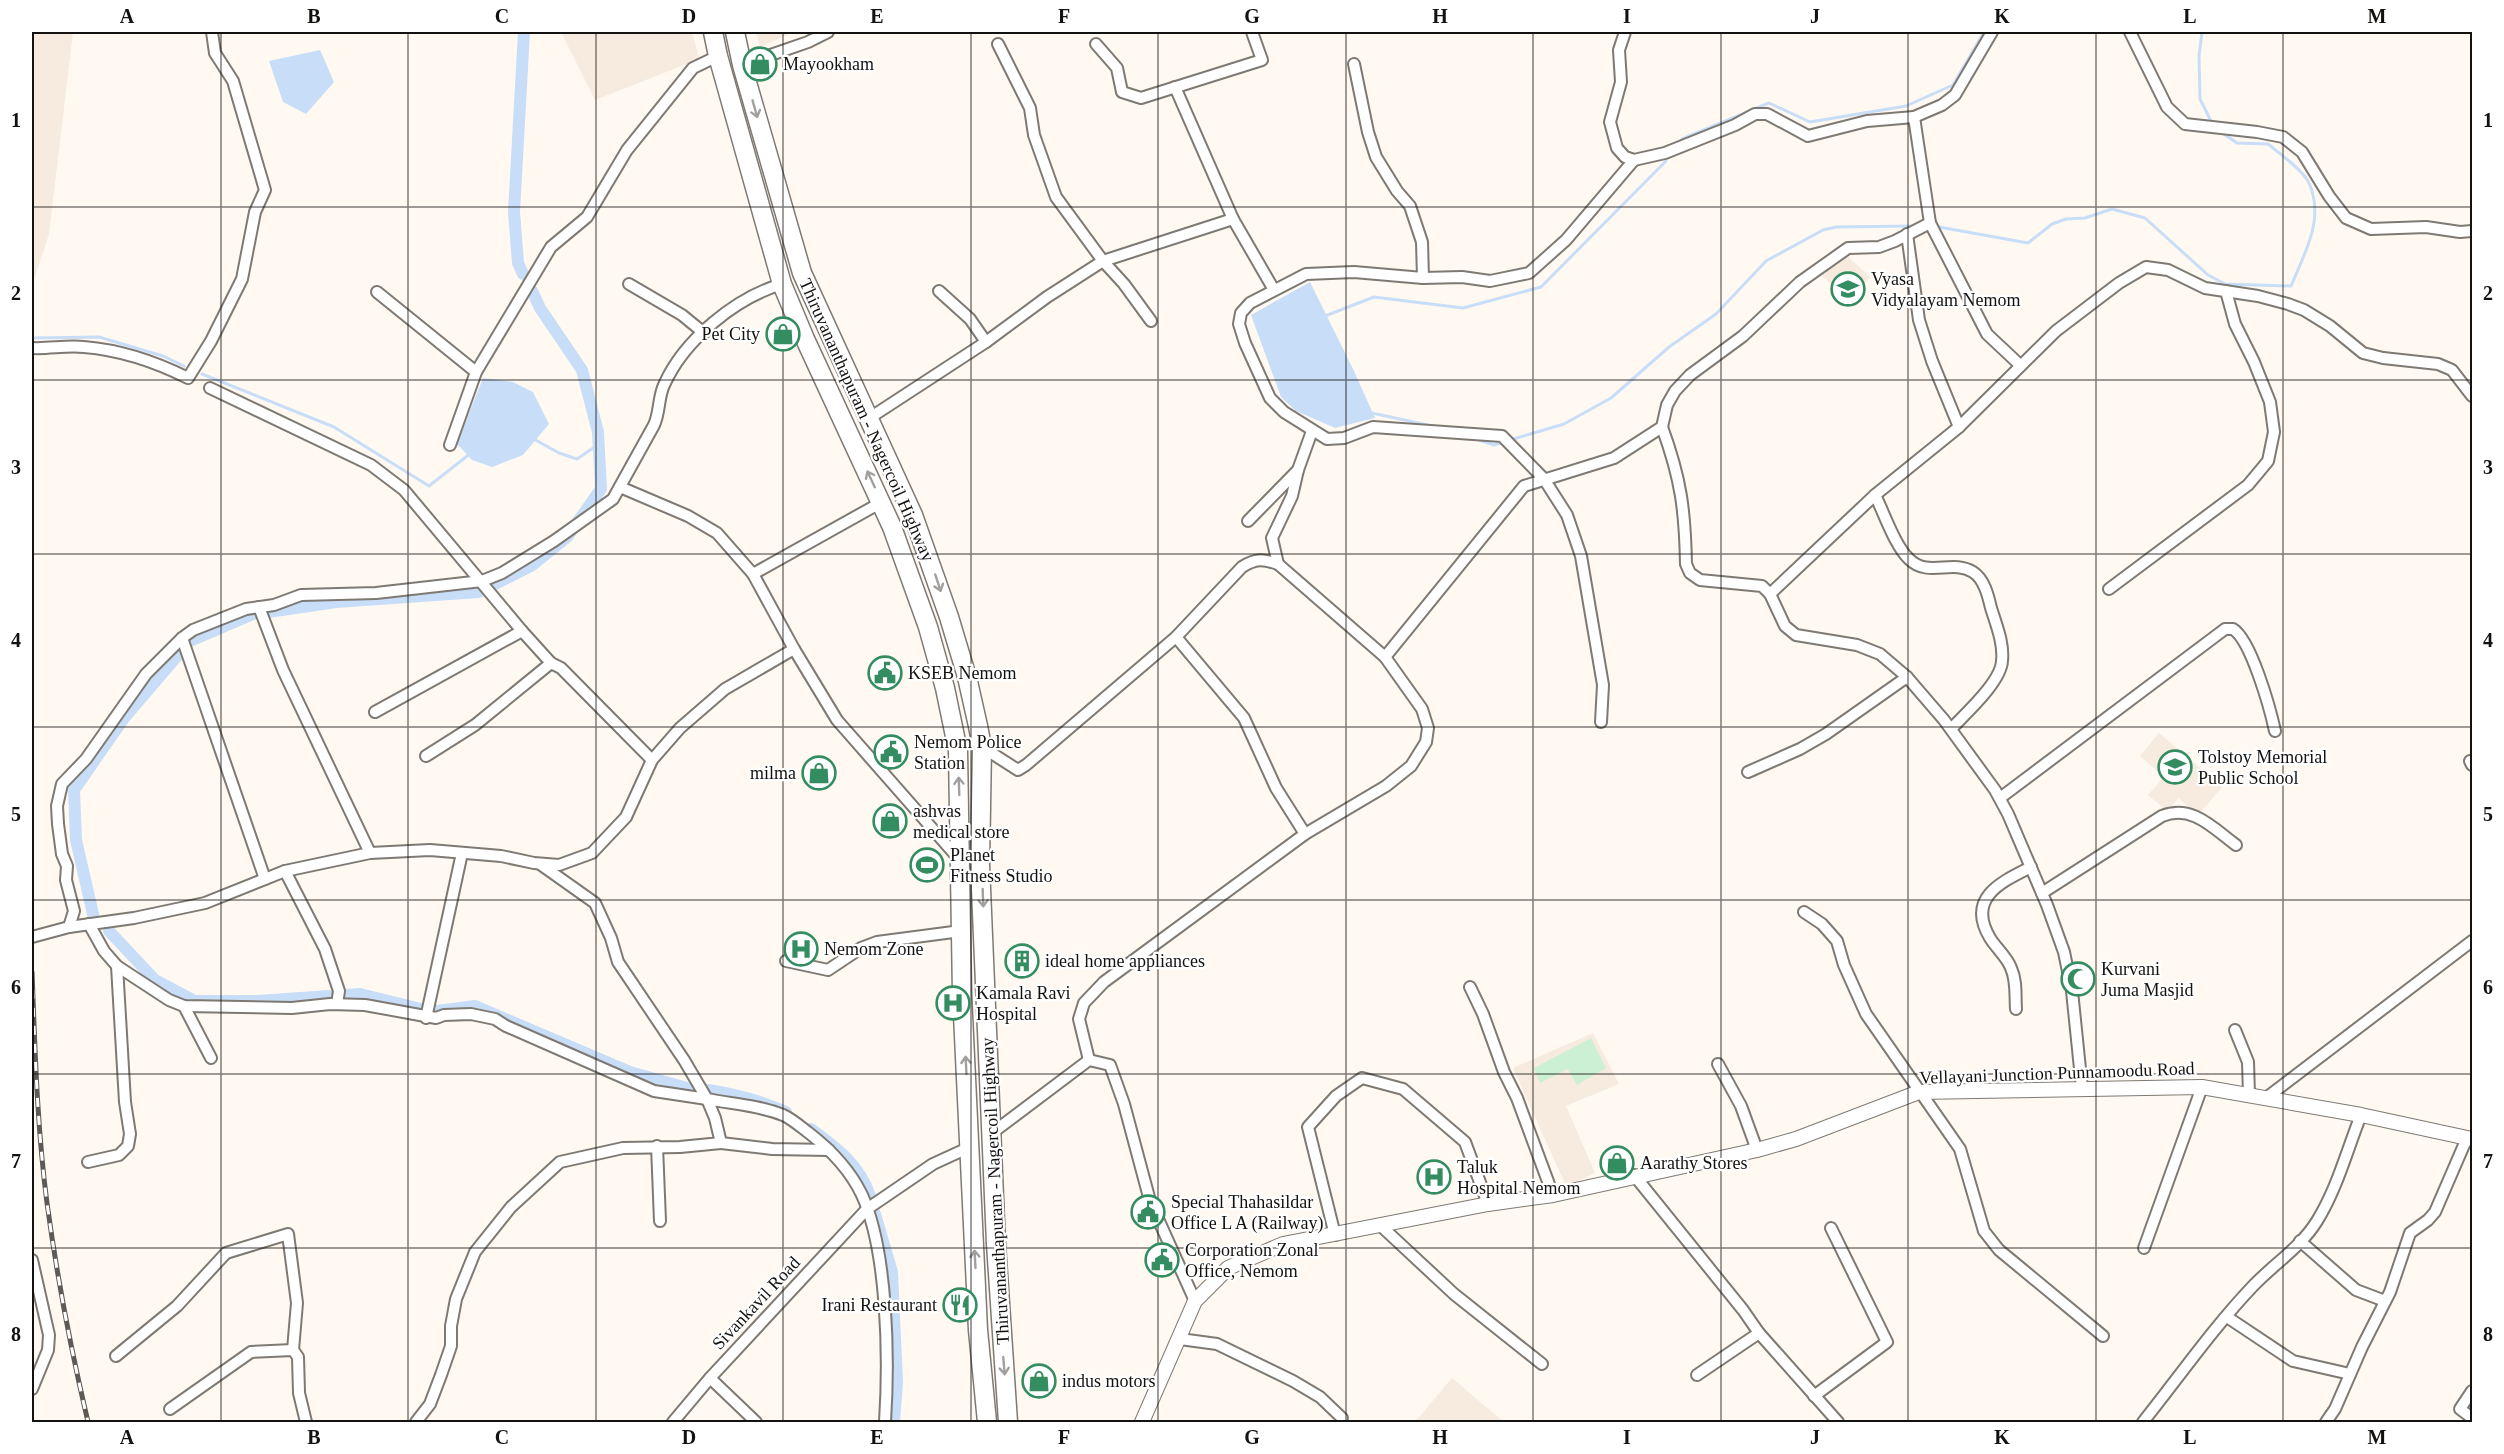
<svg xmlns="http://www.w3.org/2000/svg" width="2504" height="1454" font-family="Georgia,serif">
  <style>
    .built { fill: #f7eade }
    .green { fill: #ccf0d3 }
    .water { fill: #c8ddf7 }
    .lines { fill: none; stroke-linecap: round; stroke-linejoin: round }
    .stream { stroke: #c8ddf7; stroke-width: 3 }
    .canal { stroke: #c8ddf7; stroke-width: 12 }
    .minor-casing { stroke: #7e7973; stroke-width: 14 }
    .tertiary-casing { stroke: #7e7973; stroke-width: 16 }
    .primary-casing { stroke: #7e7973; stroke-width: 21 }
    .minor { stroke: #fff; stroke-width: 10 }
    .tertiary { stroke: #fff; stroke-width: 14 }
    .primary { stroke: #fff; stroke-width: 18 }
    .rail-casing { stroke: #5d5956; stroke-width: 5 }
    .rail { stroke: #fff; stroke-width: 3; stroke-dasharray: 9; stroke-linecap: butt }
    .oneway { stroke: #a1a09f }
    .grid { fill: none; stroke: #141210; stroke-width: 1.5; stroke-opacity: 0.55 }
    .labels { text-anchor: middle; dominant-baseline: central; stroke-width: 4.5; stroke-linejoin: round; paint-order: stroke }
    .poi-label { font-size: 18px; fill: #141210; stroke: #fff; text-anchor: start }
    .street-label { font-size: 18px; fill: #141210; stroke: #fff }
    .neatline { fill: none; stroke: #141210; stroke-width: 2 }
    .grid-label { font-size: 20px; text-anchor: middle; font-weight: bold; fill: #141210 }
  </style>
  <rect width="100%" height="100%" fill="#fff9f2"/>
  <g class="built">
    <path d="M32,32H73L49,234L32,286Z"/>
    <path d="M561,32H692L699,59L595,100Z"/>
    <path d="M756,32H794L760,47Z"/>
    <path d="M1845,254L1870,277L1850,301L1822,276Z"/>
    <path d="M2159,733L2222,787L2198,815L2179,798L2167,811L2148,795L2164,777L2140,756Z"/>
    <path d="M802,937L811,958L796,956L793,942Z"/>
    <path d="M1593,1033L1619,1084L1566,1106L1595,1173L1566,1186L1513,1068Z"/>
    <path d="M1452,1378L1504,1422H1415Z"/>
  </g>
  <path class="green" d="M1591,1038L1606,1068L1577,1085L1568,1069L1540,1083L1534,1068Z"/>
  <g class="water">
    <path d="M320,50L334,82L306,114L283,102L269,61Z"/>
    <path d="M1310,282L1354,371L1375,418L1335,428L1296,411L1281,397L1251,315Z"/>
    <path d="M483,378L513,382L533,392L549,424L523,455L492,467L472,460L457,444Z"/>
  </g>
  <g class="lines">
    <g class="stream">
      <path d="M2202,32L2199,56L2200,99L2212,123"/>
      <path d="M1682,139L1769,103L1810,122L1906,106L1953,85L1984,32"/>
      <path d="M1939,227L2028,243L2052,224L2066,219L2085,218L2112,209L2145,218L2208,275L2225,284L2291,286C2305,252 2325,219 2309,183C2304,171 2279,153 2268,144L2237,143L2221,132"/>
      <path d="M1325,316L1374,297L1463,308L1541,287L1666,161"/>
      <path d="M32,338L99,337L163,356L184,366"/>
      <path d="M202,374L334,427L429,486L471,453"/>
      <path d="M1372,413L1432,426"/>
      <path d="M532,438L559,453L577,459L599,444"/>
      <path d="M1476,439L1494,445L1504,442"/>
      <path d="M1510,440L1564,424L1611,398L1669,347L1716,314L1766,261L1823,230L1836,227L1914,226"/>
    </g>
    <g class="canal">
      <path d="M523,274L518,263L514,212L524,32"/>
      <path d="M495,584L531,566L567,537L601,489L598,432L582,370L540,308L532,291"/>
      <path d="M268,612L336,602L479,592"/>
      <path d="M190,641L253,614"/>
      <path d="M93,914L76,840L74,790L124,718L177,656"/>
      <path d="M109,931L155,980L195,1001H258L329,996"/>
      <path d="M347,995L360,994L421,1009"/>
      <path d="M437,1011L475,1006L630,1072L687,1088"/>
      <path d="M708,1090C735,1094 761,1101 786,1112"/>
      <path d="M811,1129C836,1147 860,1165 870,1196"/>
      <path d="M875,1214L892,1272L897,1382L894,1422"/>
    </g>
    <defs>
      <g id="minor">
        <path d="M1625,32L1619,50L1621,82L1610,122L1617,148L1625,157L1634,160L1665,153L1735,125L1755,114H1767L1808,136L1867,121L1914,117"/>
        <path d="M1992,32L1955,95L1942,105L1914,117L1930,223L1987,334L2020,365"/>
        <path d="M2130,32L2167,107L2185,124L2257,132L2283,137L2302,152L2329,196L2346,218L2371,229L2426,227L2460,232L2472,231"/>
        <path d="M998,44L1030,108L1034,135L1056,197L1103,261L1124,284L1151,321"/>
        <path d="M1096,44L1117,68L1122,92L1141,98L1262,60L1252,32"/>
        <path d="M1354,64L1368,132L1376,157L1397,191L1410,206L1422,242L1423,278"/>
        <path d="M742,65L808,42L828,32"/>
        <path d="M1175,87L1233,219"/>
        <path d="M1907,234L1919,320L1932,361L1959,427"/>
        <path d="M629,284L682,315L704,333"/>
        <path d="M939,291L970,319L986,342"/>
        <path d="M377,292L476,372"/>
        <path d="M32,348C49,349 67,345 84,347C121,350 154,361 188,378L211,341L242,279L255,212L265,190L233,81L215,53L212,32"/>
        <path d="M210,388L371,465L404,490L522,631L551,663L561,668L652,760"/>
        <path d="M868,419L986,342L1047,297L1103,261L1233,219L1274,290"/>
        <path d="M1662,427C1681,479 1685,510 1686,564L1690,573L1700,580L1762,586L1770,594L1785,626L1796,635L1857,645L1880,654L1907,677L1944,720L1995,790L2008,814L2047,905L2064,952L2072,991L2082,1088"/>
        <path d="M450,445L476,372L551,247L587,217L627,150L693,68L718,56"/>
        <path d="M620,487L688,516L717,533L753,574L794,649L837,720L959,859"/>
        <path d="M1875,495C1884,513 1895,546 1909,559C1928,578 1952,559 1973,572C1984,579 1988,595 1991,608C1996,624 2004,643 2002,661C2001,682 1965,714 1951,729"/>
        <path d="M1248,521L1298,470L1312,431"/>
        <path d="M1278,564L1272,538L1292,496L1298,470"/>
        <path d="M753,574L882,502"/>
        <path d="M2109,589L2248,485L2268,461L2274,432L2270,402L2254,362L2235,324L2226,291"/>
        <path d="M1770,594L1875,495L1959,427L2056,331L2119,283L2146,267L2168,270L2205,288L2258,296L2288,304L2304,310L2330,326L2363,353L2383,358L2438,364L2452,370L2472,396"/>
        <path d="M259,607L283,670L370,853"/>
        <path d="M1176,637L1244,718L1276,788L1305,834"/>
        <path d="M182,638L265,879"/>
        <path d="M1385,657L1524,486L1614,458L1662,427L1667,405L1675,391L1690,375L1743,336L1800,282L1848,248L1879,247L1895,241L1930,223"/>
        <path d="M375,712L522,631"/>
        <path d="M1601,722L1603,685L1581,556L1567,515L1544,479L1502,436L1373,427L1344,438L1327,439L1284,412L1270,398L1245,343L1239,324L1241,313L1250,303L1306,274L1354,272L1423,278L1462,277L1490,281L1529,273L1566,240L1634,160"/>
        <path d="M982,747L1018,770L1026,765L1176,637L1242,567C1256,558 1263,559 1278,564L1385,657L1422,709L1428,728L1426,742L1411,766L1386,786L1305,834L1104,982L1084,1003L1079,1019L1089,1060"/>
        <path d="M426,756L475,725L551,663"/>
        <path d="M2470,761L2472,765"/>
        <path d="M1748,772L1800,749L1826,734L1907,677"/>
        <path d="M2000,798L2225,629H2233C2251,640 2270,708 2275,731"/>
        <path d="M285,871L325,949L339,991L337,1004"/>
        <path d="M2042,893L2162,816C2192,804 2213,828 2236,845"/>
        <path d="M1804,912L1822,924L1837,941L1844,965L1866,1014L1960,1149L1984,1231L1999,1250L2103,1336"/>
        <path d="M89,924L104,951L117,966L169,1000L184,1006L292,1008L330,1004L365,1005L436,1018L444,1015L471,1014L495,1019L506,1026L654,1091L707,1099L684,1060L618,962L611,938L595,903L540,864"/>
        <path d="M69,927L74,911L66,880L67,866L62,854L58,824L57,806L62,784L86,759L146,674L182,638L193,630L246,609L274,605L301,595L376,593L482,581L502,573L554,541L613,499L654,425C660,412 658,398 664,385C684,340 735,298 782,284"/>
        <path d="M32,937L69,927L134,918L205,903L285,871L370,853L430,850L501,856L534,863L559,865L592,853L626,817L652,760L680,728L725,689L794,649"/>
        <path d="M786,961L828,970L861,948L877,942L961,931"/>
        <path d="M1470,987L1483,1014L1504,1072L1517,1098L1553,1195"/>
        <path d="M184,1006L211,1058"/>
        <path d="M2016,1009C2015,996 2017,981 2011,968C2007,957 1996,948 1990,938C1966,898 2001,882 2031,867"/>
        <path d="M426,1018L462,853"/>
        <path d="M2235,1030L2248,1062L2249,1095"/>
        <path d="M1718,1064L1741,1106L1757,1150"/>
        <path d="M2266,1098L2472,941"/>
        <path d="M992,1133L1089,1060L1110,1065L1124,1104L1150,1201L1195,1301"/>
        <path d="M721,1143L772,1149L829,1150"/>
        <path d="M657,1146L660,1221"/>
        <path d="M88,1162L119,1155L128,1146L130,1134L125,1102L117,966"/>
        <path d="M1634,1175L1743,1310L1759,1333L1838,1422"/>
        <path d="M1381,1226L1454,1294L1542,1364"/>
        <path d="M1335,1235L1308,1127L1336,1096L1362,1078L1403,1089L1465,1142L1488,1204"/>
        <path d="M2300,1241L2356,1290L2385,1301"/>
        <path d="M2144,1248L2202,1087"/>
        <path d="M32,1260L49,1335L48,1350L32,1389"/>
        <path d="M2227,1317L2293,1361L2350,1374"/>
        <path d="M1180,1339L1217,1344L1293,1381L1320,1397L1342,1418"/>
        <path d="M116,1356L177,1306L226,1253L288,1234L297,1303L293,1350"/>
        <path d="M1697,1375L1759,1333"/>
        <path d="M710,1378L756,1422"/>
        <path d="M2472,1391L2460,1409L2472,1418"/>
        <path d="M1814,1396L1887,1342L1831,1228"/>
        <path d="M170,1409L251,1352L293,1350L298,1357L299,1393L306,1422"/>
        <path d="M416,1422L430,1404L441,1375L451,1346V1326L456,1299L475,1252L511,1207L560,1162L623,1148L680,1147L721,1143L715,1118L707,1099C732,1104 758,1105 783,1115C792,1119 801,1127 809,1133C831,1150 850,1170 862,1195C888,1252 889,1360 885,1422"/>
        <path d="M673,1422L710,1378L867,1209L933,1164L970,1147"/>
        <path d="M2143,1422C2179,1377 2213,1328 2253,1286C2274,1264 2301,1247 2317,1221C2337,1189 2347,1150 2361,1115"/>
        <path d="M2326,1422L2335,1409L2362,1347L2390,1292L2410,1233L2428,1220L2435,1212L2467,1138"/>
      </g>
      <path id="tertiary" d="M1142,1422L1195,1301L1228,1268L1283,1244L1488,1204L1553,1195L1757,1150L1796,1139L1919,1092L2202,1087L2361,1115L2472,1139"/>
      <g id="primary">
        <path d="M713,32L718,56L782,284L805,339L892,527L928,627L945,688L958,751L962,994L978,1330L987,1422"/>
        <path d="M735,32L742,65L802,273L913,515L949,617L967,677L978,726L982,747L980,865L996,1244L1008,1422"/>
      </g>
    </defs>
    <use href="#minor" class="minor-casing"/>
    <use href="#tertiary" class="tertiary-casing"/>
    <use href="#primary" class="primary-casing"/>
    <use href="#minor" class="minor"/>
    <use href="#tertiary" class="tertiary"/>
    <use href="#primary" class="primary"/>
    <defs>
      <path id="rail" d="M32,972C35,1049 37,1127 47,1203C57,1277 71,1350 88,1422"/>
    </defs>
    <use href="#rail" class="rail-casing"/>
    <use href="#rail" class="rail"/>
  </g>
  <defs><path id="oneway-shaft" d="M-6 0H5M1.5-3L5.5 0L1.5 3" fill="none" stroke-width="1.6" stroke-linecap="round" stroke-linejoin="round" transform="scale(1.5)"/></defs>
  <g class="oneway">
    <use href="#oneway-shaft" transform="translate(755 109) rotate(74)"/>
    <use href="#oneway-shaft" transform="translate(871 479) rotate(-115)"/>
    <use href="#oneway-shaft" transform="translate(938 583) rotate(72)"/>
    <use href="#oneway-shaft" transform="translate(959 786) rotate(-92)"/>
    <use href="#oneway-shaft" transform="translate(983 898) rotate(88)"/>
    <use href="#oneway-shaft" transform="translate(966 1065) rotate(-93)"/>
    <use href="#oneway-shaft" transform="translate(975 1259) rotate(-93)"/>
    <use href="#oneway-shaft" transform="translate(1004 1366) rotate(85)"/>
  </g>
  <path class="grid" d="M221,32V1422M408,32V1422M596,32V1422M783,32V1422M971,32V1422M1158,32V1422M1346,32V1422M1533,32V1422M1721,32V1422M1908,32V1422M2096,32V1422M2283,32V1422M32,207H2472M32,380H2472M32,554H2472M32,727H2472M32,900H2472M32,1074H2472M32,1248H2472"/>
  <defs>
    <symbol id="shop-ring" viewBox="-11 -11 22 22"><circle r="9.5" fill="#fff" stroke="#348c61" stroke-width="1.5"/><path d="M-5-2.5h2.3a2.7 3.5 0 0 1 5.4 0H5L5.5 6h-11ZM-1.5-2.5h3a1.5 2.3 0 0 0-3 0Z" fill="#348c61"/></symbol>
    <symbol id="school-ring" viewBox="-11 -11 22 22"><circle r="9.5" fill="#fff" stroke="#348c61" stroke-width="1.5"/><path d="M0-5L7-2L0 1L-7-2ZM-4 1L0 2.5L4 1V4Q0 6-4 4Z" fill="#348c61"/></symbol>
    <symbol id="civic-ring" viewBox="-11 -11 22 22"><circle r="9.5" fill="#fff" stroke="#348c61" stroke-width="1.5"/><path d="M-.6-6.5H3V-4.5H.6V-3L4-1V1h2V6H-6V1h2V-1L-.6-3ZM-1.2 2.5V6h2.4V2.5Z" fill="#348c61"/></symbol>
    <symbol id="stadium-ring" viewBox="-11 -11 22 22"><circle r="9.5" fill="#fff" stroke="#348c61" stroke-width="1.5"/><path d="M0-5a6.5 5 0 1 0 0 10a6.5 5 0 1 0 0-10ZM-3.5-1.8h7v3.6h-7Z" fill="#348c61"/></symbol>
    <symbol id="hospital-ring" viewBox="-11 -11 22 22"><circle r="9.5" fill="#fff" stroke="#348c61" stroke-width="1.5"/><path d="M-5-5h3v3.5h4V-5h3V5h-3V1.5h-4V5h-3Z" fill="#348c61"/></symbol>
    <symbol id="building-ring" viewBox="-11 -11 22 22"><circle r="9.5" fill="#fff" stroke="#348c61" stroke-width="1.5"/><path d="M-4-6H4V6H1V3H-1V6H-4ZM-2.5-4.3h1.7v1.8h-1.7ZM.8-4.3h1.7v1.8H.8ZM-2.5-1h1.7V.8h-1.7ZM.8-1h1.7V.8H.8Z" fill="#348c61"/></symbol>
    <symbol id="mosque-ring" viewBox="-11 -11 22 22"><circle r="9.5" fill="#fff" stroke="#348c61" stroke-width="1.5"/><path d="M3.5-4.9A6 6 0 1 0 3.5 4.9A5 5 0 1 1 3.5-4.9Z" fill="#348c61"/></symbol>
    <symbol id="restaurant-ring" viewBox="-11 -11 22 22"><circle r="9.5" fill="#fff" stroke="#348c61" stroke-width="1.5"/><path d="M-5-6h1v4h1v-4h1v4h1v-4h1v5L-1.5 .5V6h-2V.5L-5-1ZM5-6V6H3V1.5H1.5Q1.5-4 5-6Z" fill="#348c61"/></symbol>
  </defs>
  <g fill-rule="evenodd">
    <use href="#shop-ring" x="741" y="45" width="38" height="38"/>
    <use href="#school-ring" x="1829" y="270" width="38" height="38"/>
    <use href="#shop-ring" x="764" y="315" width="38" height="38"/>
    <use href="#civic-ring" x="866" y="654" width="38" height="38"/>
    <use href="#civic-ring" x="872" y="733" width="38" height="38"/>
    <use href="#school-ring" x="2156" y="748" width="38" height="38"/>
    <use href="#shop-ring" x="800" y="754" width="38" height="38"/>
    <use href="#shop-ring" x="871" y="802" width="38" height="38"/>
    <use href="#stadium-ring" x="908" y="846" width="38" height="38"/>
    <use href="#hospital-ring" x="782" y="930" width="38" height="38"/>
    <use href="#building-ring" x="1003" y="942" width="38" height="38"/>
    <use href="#mosque-ring" x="2059" y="960" width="38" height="38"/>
    <use href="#hospital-ring" x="934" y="984" width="38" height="38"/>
    <use href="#shop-ring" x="1598" y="1144" width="38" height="38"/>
    <use href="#hospital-ring" x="1415" y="1158" width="38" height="38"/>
    <use href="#civic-ring" x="1129" y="1193" width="38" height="38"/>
    <use href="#civic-ring" x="1143" y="1241" width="38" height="38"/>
    <use href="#restaurant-ring" x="941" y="1286" width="38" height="38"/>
    <use href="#shop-ring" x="1020" y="1362" width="38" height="38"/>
  </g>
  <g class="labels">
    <g class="poi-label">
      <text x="783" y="64">Mayookham</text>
      <text x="1871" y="279">Vyasa<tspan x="1871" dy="21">Vidyalayam Nemom</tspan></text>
      <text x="760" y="334" text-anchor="end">Pet City</text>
      <text x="908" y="673">KSEB Nemom</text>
      <text x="914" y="742">Nemom Police<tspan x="914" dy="21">Station</tspan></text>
      <text x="2198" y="757">Tolstoy Memorial<tspan x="2198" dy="21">Public School</tspan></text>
      <text x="796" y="773" text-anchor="end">milma</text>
      <text x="913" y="811">ashvas<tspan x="913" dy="21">medical store</tspan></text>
      <text x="950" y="855">Planet<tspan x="950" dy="21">Fitness Studio</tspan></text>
      <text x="824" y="949">Nemom Zone</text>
      <text x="1045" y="961">ideal home appliances</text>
      <text x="2101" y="969">Kurvani<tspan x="2101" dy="21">Juma Masjid</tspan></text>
      <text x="976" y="993">Kamala Ravi<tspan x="976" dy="21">Hospital</tspan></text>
      <text x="1640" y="1163">Aarathy Stores</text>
      <text x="1457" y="1167">Taluk<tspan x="1457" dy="21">Hospital Nemom</tspan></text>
      <text x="1171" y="1202">Special Thahasildar<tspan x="1171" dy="21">Office L A (Railway)</tspan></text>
      <text x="1185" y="1250">Corporation Zonal<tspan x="1185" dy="21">Office, Nemom</tspan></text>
      <text x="937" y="1305" text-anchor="end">Irani Restaurant</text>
      <text x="1062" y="1381">indus motors</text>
    </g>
    <g class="street-label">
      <text transform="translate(867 420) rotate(66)">Thiruvananthapuram - Nagercoil Highway</text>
      <text transform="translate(2057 1073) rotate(-2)">Vellayani Junction Punnamoodu Road</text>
      <text transform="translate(995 1191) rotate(-93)">Thiruvananthapuram - Nagercoil Highway</text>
      <text transform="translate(756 1303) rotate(-47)">Sivankavil Road</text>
    </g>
  </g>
  <rect width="2504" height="1454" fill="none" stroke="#ffffff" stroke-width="66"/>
  <rect x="33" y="33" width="2438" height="1388" class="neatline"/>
  <g class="grid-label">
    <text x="127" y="23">A</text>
    <text x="314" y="23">B</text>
    <text x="502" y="23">C</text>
    <text x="689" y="23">D</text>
    <text x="877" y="23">E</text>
    <text x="1064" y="23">F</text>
    <text x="1252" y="23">G</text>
    <text x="1440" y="23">H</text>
    <text x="1627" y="23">I</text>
    <text x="1815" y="23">J</text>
    <text x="2002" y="23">K</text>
    <text x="2190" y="23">L</text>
    <text x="2377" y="23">M</text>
    <text x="16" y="127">1</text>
    <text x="2488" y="127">1</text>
    <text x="16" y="300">2</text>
    <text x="2488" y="300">2</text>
    <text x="16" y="474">3</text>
    <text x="2488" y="474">3</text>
    <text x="16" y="647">4</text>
    <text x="2488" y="647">4</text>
    <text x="16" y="821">5</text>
    <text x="2488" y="821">5</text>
    <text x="16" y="994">6</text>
    <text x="2488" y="994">6</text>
    <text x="16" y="1168">7</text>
    <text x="2488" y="1168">7</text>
    <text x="16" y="1341">8</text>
    <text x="2488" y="1341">8</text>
    <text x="127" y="1444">A</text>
    <text x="314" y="1444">B</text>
    <text x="502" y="1444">C</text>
    <text x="689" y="1444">D</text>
    <text x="877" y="1444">E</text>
    <text x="1064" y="1444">F</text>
    <text x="1252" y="1444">G</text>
    <text x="1440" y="1444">H</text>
    <text x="1627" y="1444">I</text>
    <text x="1815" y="1444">J</text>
    <text x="2002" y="1444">K</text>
    <text x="2190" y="1444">L</text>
    <text x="2377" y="1444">M</text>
  </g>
</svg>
